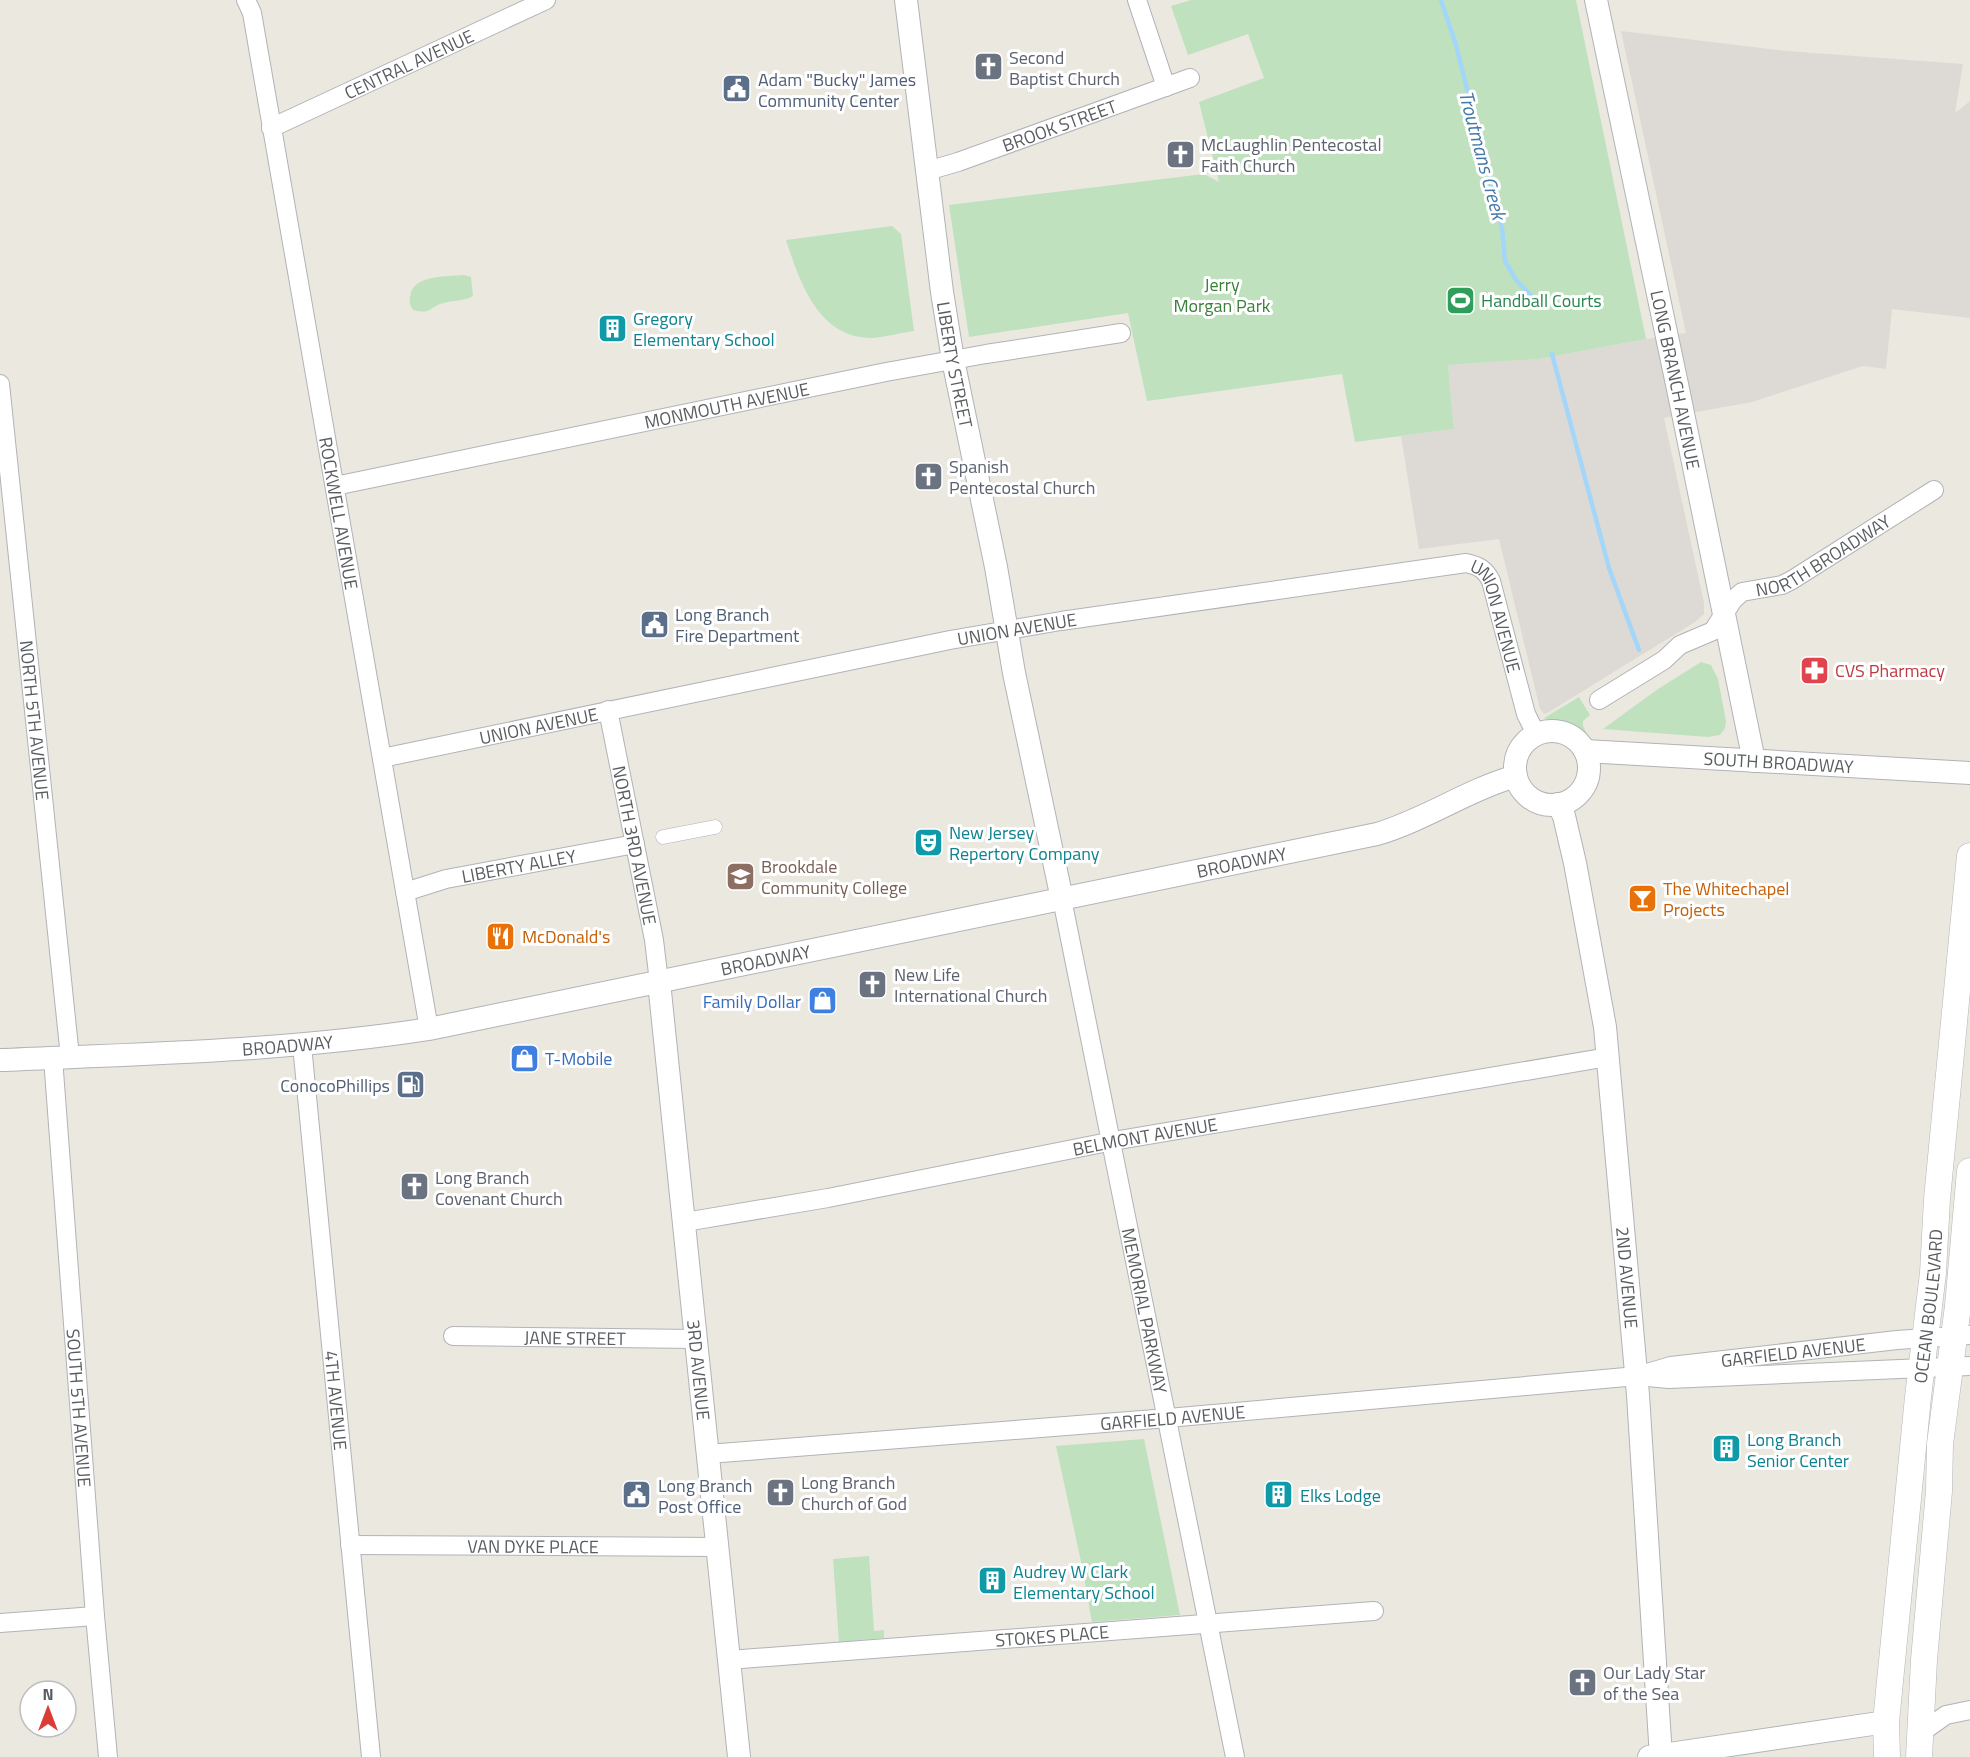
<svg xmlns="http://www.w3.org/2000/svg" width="1970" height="1757" font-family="'Titillium Web',sans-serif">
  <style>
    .industrial { fill: #dddad5 }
    .green { fill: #bfe1be }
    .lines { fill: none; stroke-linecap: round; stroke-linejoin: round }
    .stream { stroke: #a3d6f8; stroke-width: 4.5 }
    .pedestrian-casing { stroke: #b1b3b7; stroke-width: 15 }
    .minor-casing { stroke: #b1b3b7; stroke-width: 20 }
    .tertiary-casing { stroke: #b1b3b7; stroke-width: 24 }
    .secondary-casing { stroke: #b2b6ba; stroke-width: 27 }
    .pedestrian { stroke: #fff; stroke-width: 14 }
    .minor { stroke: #fff; stroke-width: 18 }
    .tertiary { stroke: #fff; stroke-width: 22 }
    .secondary { stroke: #fff; stroke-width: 26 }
    .labels { text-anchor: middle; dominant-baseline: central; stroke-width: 6; stroke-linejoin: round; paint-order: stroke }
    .worship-label { font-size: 18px; fill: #5b616d; stroke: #fff; text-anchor: start }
    .street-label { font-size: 18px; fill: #595d60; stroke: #fff }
    .service-label { font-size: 18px; fill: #4e5e75; stroke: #fff; text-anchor: start }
    .park-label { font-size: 18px; fill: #3a7f3a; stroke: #fff }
    .leisure-label { font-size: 18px; fill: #27864d; stroke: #fff; text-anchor: start }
    .culture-label { font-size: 18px; fill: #0d838f; stroke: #fff; text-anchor: start }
    .health-label { font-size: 18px; fill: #be3a42; stroke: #fff; text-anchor: start }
    .education-label { font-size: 18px; fill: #785e54; stroke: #fff; text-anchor: start }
    .food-label { font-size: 18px; fill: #c56008; stroke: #fff; text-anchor: start }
    .shop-label { font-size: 18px; fill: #366cbe; stroke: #fff; text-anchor: end }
    .water-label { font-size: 20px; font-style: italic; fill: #4378a8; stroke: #fff }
  </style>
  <rect width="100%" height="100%" fill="#ebe8e0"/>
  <path class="industrial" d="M1621,31L1787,51L1963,64L1955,113L1970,101V318L1892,309L1886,369L1863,366L1752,402L1664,418L1704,603V614L1695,622L1549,712L1544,714L1540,709L1499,539L1419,549L1401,436L1454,429L1448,365L1539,359L1646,339L1686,333Z"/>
  <g class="green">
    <path d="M1191,0H1576L1646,339L1539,359L1448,365L1454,429L1355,442L1342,374L1147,401L1128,313L969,337L949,205L1204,174L1219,182L1199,102L1264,78L1248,34L1188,55L1171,6Z"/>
    <path d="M892,226L901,234L914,331C900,333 885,337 872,338C818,338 800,282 786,240Z"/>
    <path d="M464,275L471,277L473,296C462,302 451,300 440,304C427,310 430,314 413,310C410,305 409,303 410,297C412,274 447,277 464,275Z"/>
    <path d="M1701,662L1711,665L1718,679L1726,721L1725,728L1720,735L1708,737L1603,729L1658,689Z"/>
    <path d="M1579,697L1590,715L1583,721V726L1587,734L1544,718Z"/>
    <path d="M1144,1439L1180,1615L1092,1622L1082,1566L1056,1446Z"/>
    <path d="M869,1556L874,1631L884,1630V1638L839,1642L833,1559Z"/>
  </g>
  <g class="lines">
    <g class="stream">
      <path d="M1441,0L1456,45L1502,228L1505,261L1516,280L1537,302"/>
      <path d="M1552,354L1609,568L1639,650"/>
    </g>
    <defs>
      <path id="pedestrian" d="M663,837L715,827"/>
      <g id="minor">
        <path id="s1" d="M246,0L252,13L429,1029"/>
        <path d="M1137,0L1166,87"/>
        <path id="s2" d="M271,128L546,0"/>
        <path id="s3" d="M927,171L958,162L1190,78"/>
        <path id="s4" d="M0,384L70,1057"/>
        <path id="s5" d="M335,486L886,372L986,354L1121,333"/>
        <path id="s6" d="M1599,700L1664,660L1680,645L1713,631L1733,600L1742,592L1782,585L1792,580L1934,490"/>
        <path id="s7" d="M608,710L654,940L659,982"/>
        <path id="s8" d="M382,758L950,640L1061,621L1466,563C1479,566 1485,569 1491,581L1526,714L1536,734"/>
        <path id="s9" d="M405,892L446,879L635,844"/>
        <path id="s10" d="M1062,899L1235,1757"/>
        <path id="s11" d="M302,1045L371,1757"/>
        <path id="s12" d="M53,1058L95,1616L108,1757"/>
        <path id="s13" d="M685,1222L828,1198L1113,1141L1608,1057"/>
        <path id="s14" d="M453,1336L695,1339"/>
        <path id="s15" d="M1647,1373L1671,1366L1897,1340L1970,1335"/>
        <path id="s16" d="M708,1454L1168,1418L1637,1376L1669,1379L1970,1366"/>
        <path id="s17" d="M350,1545L718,1547"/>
        <path d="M0,1623L95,1616"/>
        <path id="s18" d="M729,1660L1374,1611"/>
        <path d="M1919,1734L1946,1715L1970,1710"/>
      </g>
      <g id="tertiary">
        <path id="s19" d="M906,0L942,292L953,360L996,567L1014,673L1062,899"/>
        <path id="s20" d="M1596,0L1678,389L1754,761"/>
        <circle cx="1552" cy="768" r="37"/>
        <path id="s21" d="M1585,751L1970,773"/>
        <path id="s22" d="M1558,804L1564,816L1575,863L1605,1027L1638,1395L1661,1757"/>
        <path id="s23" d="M659,982L739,1757"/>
        <path id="s24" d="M0,1060C143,1054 287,1051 429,1029L1377,834C1425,820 1467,790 1516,776"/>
        <path d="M1649,1757L1886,1722"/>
      </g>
      <g id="secondary">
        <path id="s25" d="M1887,1757L1886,1722L1918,1397L1933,1273L1937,1199L1970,856"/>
        <path d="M1919,1757L1924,1660L1939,1491L1940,1444L1958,1306L1970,1171"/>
      </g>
    </defs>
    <use href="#pedestrian" class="pedestrian-casing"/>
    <use href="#minor" class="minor-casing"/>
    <use href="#tertiary" class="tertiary-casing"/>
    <use href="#secondary" class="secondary-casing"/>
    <use href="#pedestrian" class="pedestrian"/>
    <use href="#minor" class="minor"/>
    <use href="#tertiary" class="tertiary"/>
    <use href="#secondary" class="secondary"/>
  </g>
  <defs>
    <symbol id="church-square" viewBox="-11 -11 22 22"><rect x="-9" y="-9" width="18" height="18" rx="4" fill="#6b7280" stroke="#fff"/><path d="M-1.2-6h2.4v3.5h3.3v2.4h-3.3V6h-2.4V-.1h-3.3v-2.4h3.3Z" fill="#fff"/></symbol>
    <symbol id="civic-square" viewBox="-11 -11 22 22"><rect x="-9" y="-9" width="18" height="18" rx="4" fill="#5c6f8a" stroke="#fff"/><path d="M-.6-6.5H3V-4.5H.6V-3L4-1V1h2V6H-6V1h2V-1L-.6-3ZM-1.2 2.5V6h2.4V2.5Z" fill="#fff"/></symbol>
    <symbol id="stadium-square" viewBox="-11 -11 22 22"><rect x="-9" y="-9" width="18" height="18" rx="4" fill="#2e9e5b" stroke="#fff"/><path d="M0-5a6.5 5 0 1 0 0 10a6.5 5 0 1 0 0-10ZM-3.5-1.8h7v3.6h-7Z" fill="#fff"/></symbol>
    <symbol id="building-square" viewBox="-11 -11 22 22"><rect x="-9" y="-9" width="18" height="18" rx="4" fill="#0f9aa8" stroke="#fff"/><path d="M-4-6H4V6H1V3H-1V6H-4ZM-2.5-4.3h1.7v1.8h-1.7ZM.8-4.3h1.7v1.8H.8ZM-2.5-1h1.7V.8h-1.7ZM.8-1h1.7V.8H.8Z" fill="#fff"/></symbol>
    <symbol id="pharmacy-square" viewBox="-11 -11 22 22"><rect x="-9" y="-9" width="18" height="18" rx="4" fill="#e0444e" stroke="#fff"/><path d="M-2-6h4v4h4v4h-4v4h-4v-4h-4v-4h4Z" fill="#fff"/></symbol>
    <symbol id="theatre-square" viewBox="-11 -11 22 22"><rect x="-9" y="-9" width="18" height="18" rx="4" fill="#0f9aa8" stroke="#fff"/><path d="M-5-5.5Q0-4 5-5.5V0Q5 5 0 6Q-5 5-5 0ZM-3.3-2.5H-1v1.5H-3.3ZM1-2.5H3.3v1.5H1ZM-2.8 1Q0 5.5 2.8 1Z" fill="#fff"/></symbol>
    <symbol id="university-square" viewBox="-11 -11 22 22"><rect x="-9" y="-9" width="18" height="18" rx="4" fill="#8d6e63" stroke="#fff"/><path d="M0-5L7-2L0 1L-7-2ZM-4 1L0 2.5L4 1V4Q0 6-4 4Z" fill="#fff"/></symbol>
    <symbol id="bar-square" viewBox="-11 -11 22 22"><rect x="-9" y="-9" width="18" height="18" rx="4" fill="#e8710a" stroke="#fff"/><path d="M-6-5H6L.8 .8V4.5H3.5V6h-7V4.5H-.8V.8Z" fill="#fff"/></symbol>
    <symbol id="restaurant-square" viewBox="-11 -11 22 22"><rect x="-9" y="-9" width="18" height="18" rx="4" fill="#e8710a" stroke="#fff"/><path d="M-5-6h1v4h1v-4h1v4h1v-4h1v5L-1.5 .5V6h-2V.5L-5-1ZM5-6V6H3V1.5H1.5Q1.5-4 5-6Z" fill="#fff"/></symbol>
    <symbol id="shop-square" viewBox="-11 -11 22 22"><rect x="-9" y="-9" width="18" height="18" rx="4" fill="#3f7fe0" stroke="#fff"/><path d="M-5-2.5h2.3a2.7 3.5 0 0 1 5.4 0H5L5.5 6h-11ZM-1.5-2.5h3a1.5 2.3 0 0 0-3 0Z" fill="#fff"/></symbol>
    <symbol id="fuel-square" viewBox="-11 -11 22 22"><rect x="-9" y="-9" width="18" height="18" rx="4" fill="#5c6f8a" stroke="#fff"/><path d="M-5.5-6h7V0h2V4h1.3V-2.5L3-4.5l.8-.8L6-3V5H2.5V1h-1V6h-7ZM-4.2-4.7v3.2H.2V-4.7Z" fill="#fff"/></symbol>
  </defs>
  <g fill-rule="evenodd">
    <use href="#church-square" x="972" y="50" width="33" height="33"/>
    <use href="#civic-square" x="720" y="72" width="33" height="33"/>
    <use href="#church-square" x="1164" y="138" width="33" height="33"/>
    <use href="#stadium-square" x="1444" y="284" width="33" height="33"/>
    <use href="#building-square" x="596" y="312" width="33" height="33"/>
    <use href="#church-square" x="912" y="460" width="33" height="33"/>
    <use href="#civic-square" x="638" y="608" width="33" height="33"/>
    <use href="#pharmacy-square" x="1798" y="654" width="33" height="33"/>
    <use href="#theatre-square" x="912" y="826" width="33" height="33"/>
    <use href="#university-square" x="724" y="860" width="33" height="33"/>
    <use href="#bar-square" x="1626" y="882" width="33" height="33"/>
    <use href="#restaurant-square" x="484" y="920" width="33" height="33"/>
    <use href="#church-square" x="856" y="968" width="33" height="33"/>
    <use href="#shop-square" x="806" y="984" width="33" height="33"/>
    <use href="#shop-square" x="508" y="1042" width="33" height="33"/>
    <use href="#fuel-square" x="394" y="1068" width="33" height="33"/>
    <use href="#church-square" x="398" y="1170" width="33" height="33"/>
    <use href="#building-square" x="1710" y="1432" width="33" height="33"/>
    <use href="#church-square" x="764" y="1476" width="33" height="33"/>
    <use href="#civic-square" x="620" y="1478" width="33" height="33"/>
    <use href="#building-square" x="1262" y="1478" width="33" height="33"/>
    <use href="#building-square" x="976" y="1564" width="33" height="33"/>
    <use href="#church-square" x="1566" y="1666" width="33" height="33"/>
  </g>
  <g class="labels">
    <g class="worship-label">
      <text x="1009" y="57">Second<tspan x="1009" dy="21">Baptist Church</tspan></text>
      <text x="1201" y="144">McLaughlin Pentecostal<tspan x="1201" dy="21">Faith Church</tspan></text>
      <text x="949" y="466">Spanish<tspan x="949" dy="21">Pentecostal Church</tspan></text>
      <text x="894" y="974">New Life<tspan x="894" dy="21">International Church</tspan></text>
      <text x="435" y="1177">Long Branch<tspan x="435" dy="21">Covenant Church</tspan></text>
      <text x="801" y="1482">Long Branch<tspan x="801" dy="21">Church of God</tspan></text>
      <text x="1603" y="1672">Our Lady Star<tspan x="1603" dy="21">of the Sea</tspan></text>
    </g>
    <g class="street-label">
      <text stroke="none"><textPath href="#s2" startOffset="152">CENTRAL AVENUE</textPath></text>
      <text stroke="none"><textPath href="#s3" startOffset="140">BROOK STREET</textPath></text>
      <text stroke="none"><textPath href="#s19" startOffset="368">LIBERTY STREET</textPath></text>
      <text stroke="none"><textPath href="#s20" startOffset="388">LONG BRANCH AVENUE</textPath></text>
      <text stroke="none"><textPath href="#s5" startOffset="400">MONMOUTH AVENUE</textPath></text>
      <text stroke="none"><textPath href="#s1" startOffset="522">ROCKWELL AVENUE</textPath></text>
      <text stroke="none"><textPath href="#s6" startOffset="273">NORTH BROADWAY</textPath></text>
      <text stroke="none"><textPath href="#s8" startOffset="1168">UNION AVENUE</textPath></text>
      <text stroke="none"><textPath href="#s8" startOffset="648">UNION AVENUE</textPath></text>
      <text stroke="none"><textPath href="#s4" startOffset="338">NORTH 5TH AVENUE</textPath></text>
      <text stroke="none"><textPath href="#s8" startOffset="160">UNION AVENUE</textPath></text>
      <text stroke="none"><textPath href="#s21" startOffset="194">SOUTH BROADWAY</textPath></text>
      <text stroke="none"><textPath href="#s7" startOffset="138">NORTH 3RD AVENUE</textPath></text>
      <text stroke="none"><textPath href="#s24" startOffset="1260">BROADWAY</textPath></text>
      <text stroke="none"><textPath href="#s9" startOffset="117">LIBERTY ALLEY</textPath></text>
      <text stroke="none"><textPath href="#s24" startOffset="774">BROADWAY</textPath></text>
      <text stroke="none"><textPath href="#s24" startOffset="288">BROADWAY</textPath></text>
      <text stroke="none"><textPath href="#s13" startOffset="468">BELMONT AVENUE</textPath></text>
      <text stroke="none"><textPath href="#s22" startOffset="480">2ND AVENUE</textPath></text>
      <text stroke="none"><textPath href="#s25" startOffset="453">OCEAN BOULEVARD</textPath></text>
      <text stroke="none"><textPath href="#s10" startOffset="420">MEMORIAL PARKWAY</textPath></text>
      <text stroke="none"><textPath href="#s14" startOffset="122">JANE STREET</textPath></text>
      <text stroke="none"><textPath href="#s15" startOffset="148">GARFIELD AVENUE</textPath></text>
      <text stroke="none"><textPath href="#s23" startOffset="390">3RD AVENUE</textPath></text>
      <text stroke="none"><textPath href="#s11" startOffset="357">4TH AVENUE</textPath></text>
      <text stroke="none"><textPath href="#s12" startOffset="351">SOUTH 5TH AVENUE</textPath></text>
      <text stroke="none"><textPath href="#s16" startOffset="466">GARFIELD AVENUE</textPath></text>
      <text stroke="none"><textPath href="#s17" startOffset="183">VAN DYKE PLACE</textPath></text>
      <text stroke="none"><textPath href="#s18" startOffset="324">STOKES PLACE</textPath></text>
    </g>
    <g class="service-label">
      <text x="758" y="79">Adam "Bucky" James<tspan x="758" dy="21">Community Center</tspan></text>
      <text x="675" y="614">Long Branch<tspan x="675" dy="21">Fire Department</tspan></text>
      <text x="390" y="1085" text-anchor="end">ConocoPhillips</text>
      <text x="658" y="1485">Long Branch<tspan x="658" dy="21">Post Office</tspan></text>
    </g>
    <g class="park-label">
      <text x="1222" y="284">Jerry<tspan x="1222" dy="21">Morgan Park</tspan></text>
    </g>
    <g class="leisure-label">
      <text x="1481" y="300">Handball Courts</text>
    </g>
    <g class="culture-label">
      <text x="633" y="318">Gregory<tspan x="633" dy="21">Elementary School</tspan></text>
      <text x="949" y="832">New Jersey<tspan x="949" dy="21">Repertory Company</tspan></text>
      <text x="1747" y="1439">Long Branch<tspan x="1747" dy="21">Senior Center</tspan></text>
      <text x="1300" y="1495">Elks Lodge</text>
      <text x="1013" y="1571">Audrey W Clark<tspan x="1013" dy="21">Elementary School</tspan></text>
    </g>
    <g class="health-label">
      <text x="1835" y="670">CVS Pharmacy</text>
    </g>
    <g class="education-label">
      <text x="761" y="866">Brookdale<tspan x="761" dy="21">Community College</tspan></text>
    </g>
    <g class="food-label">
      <text x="1663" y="888">The Whitechapel<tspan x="1663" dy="21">Projects</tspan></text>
      <text x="522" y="936">McDonald's</text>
    </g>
    <g class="shop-label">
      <text x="801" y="1001">Family Dollar</text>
      <text x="545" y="1058" text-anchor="start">T-Mobile</text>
    </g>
    <g class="water-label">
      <text transform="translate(1483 155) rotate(75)">Troutmans Creek</text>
    </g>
  </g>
  <g transform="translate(48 1709)"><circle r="28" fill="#ffffff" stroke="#bdbebf" stroke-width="1.5"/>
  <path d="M0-4.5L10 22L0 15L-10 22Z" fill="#dc3c36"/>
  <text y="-9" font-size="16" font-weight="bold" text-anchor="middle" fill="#595d60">N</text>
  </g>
</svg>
